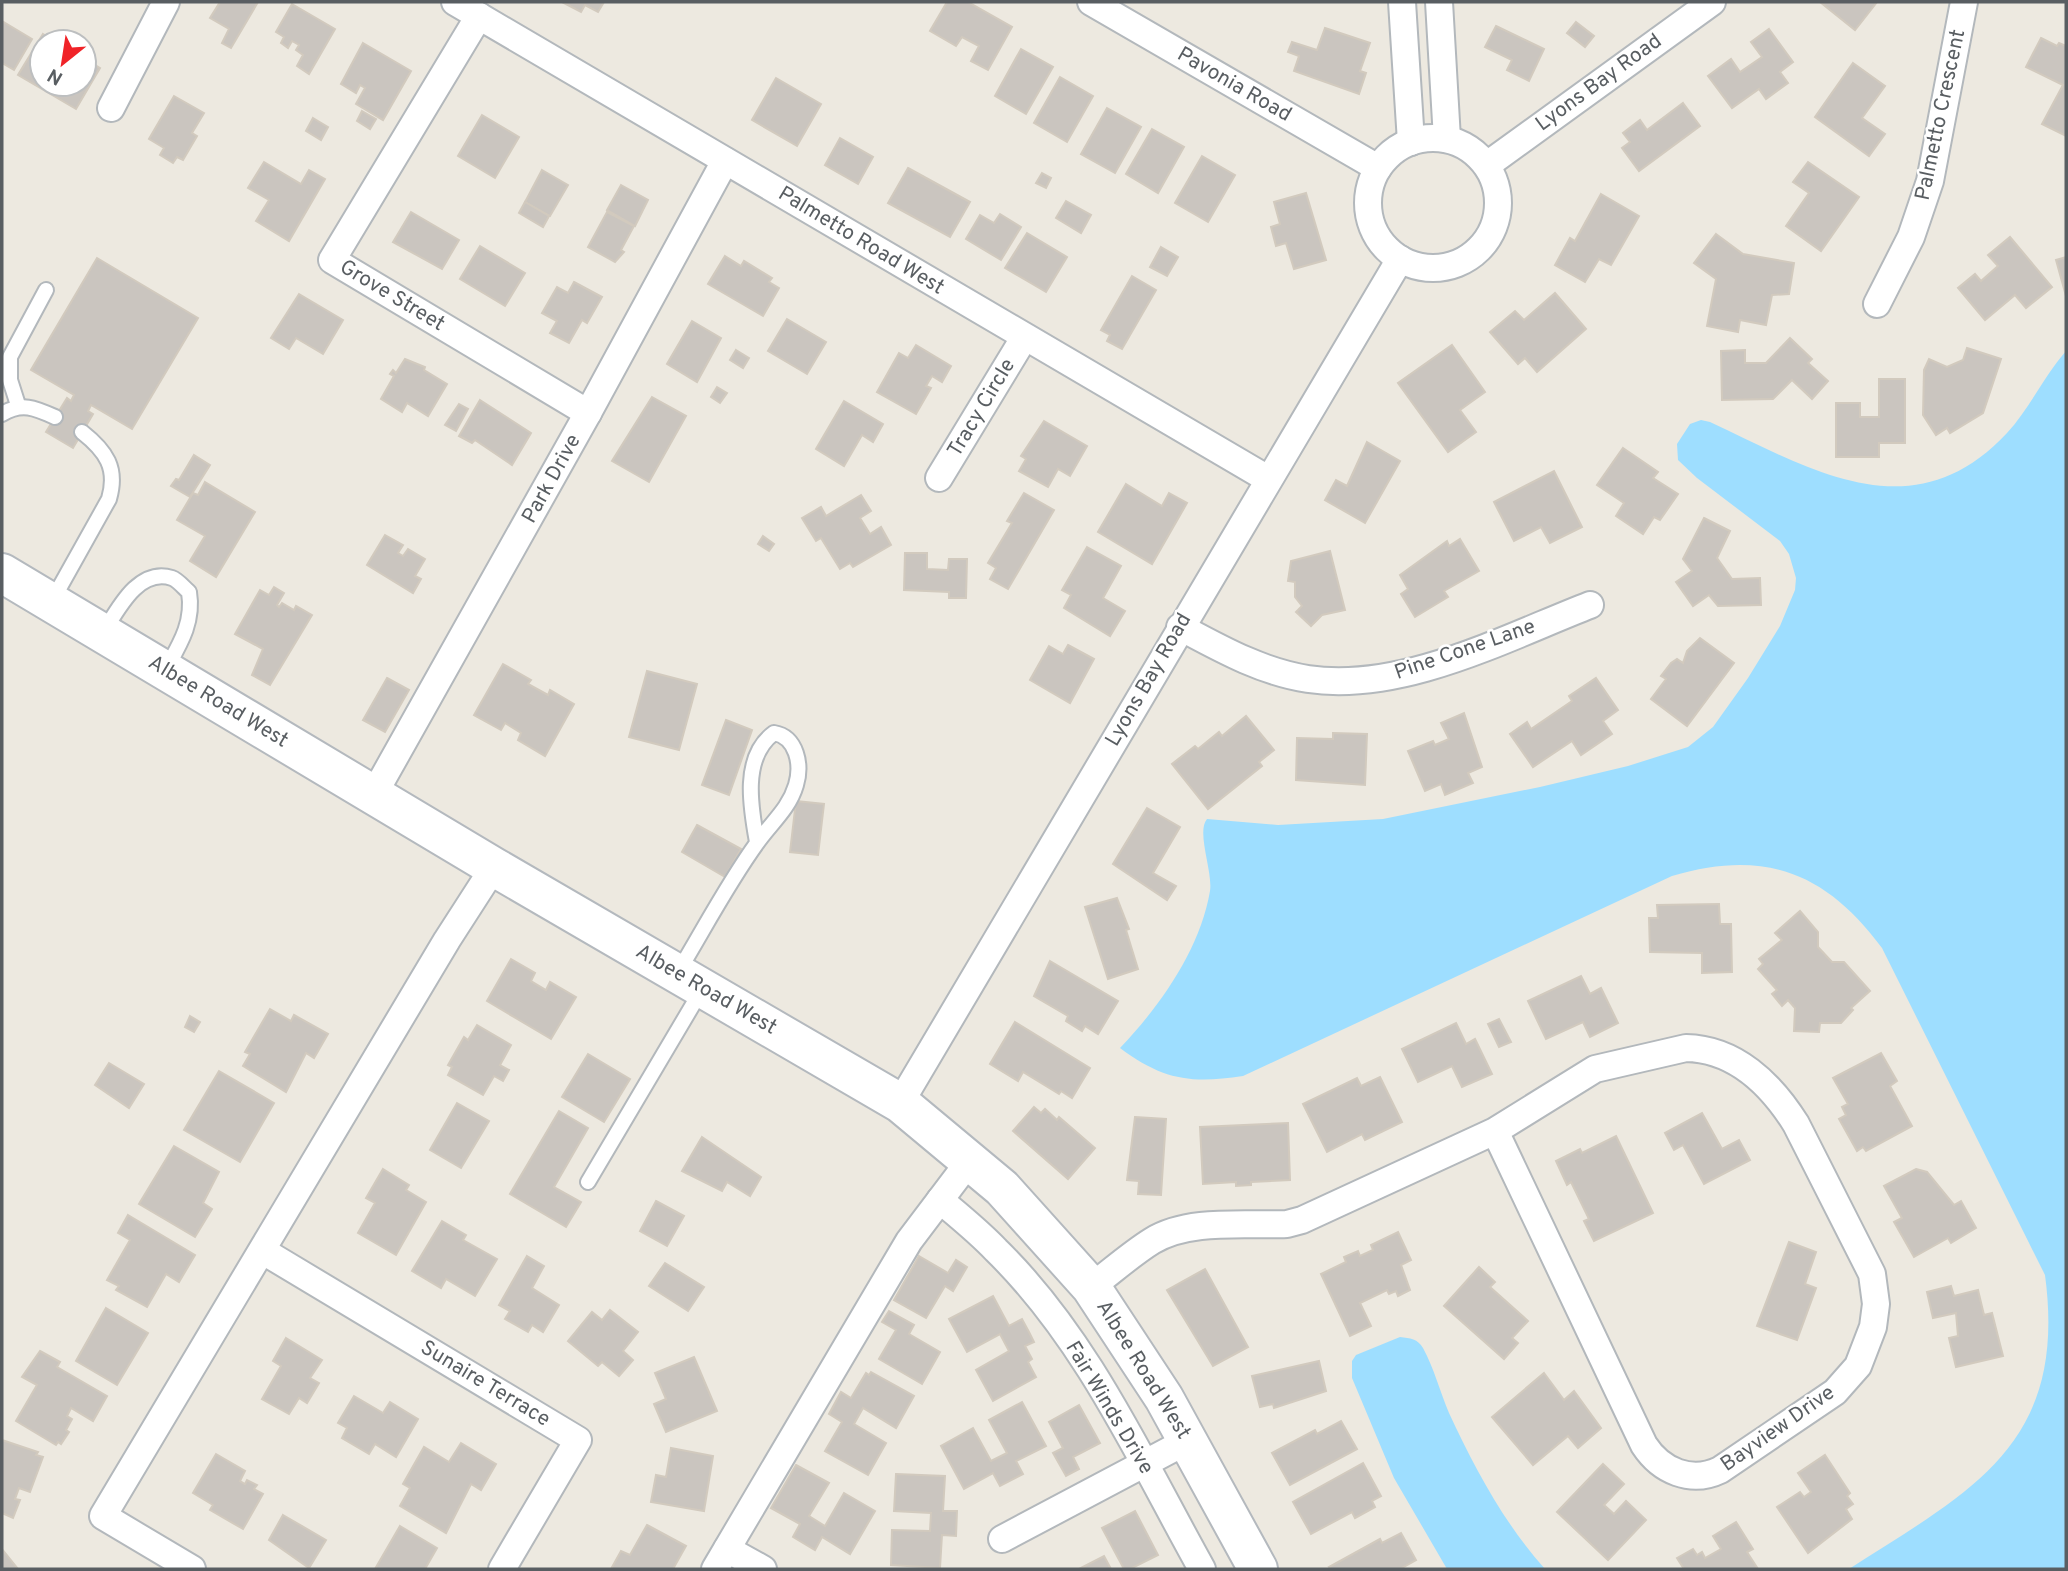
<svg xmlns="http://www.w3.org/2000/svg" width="2068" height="1571" font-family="Overpass,sans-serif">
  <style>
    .water { fill: #9edeff }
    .building { fill: #cac5bf; stroke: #d2cabe; stroke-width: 2 }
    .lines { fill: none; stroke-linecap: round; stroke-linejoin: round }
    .lane-casing { stroke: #b3b8bc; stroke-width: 18 }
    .street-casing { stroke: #b3b8bc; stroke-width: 30 }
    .secondary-casing { stroke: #b4b9be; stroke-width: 42 }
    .lane { stroke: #fff; stroke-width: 14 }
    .street { stroke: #fff; stroke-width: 26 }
    .secondary { stroke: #fff; stroke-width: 38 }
    .labels { text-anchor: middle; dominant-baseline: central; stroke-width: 5; stroke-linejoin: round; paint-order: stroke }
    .street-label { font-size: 21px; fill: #595e62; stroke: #fff }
  </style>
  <rect width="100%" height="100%" fill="#ede9e0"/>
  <g class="water">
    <path d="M2066,351V1569H1849C1970,1491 2068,1446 2045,1275L1882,948C1825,871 1763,849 1672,876L1243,1076C1191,1084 1163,1080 1120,1048C1160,1006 1200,950 1210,891C1213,871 1196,832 1207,819L1278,825L1383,819L1540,787L1628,766L1688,747L1713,727L1748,678L1780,626L1795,590L1796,578L1789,554L1780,541L1697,478L1678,460L1677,444L1690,424L1701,420L1710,422C1811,469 1913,534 2007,433C2030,408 2044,376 2066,351Z"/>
    <path d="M1400,1337C1410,1338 1418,1339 1423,1348C1434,1368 1440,1392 1449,1413C1475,1469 1504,1523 1545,1569H1447L1394,1478L1352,1378V1361L1356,1355Z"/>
  </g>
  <g class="building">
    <path d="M220,2H258L231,48L222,43L229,29L210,18Z"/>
    <path d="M562,2H604L598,12L585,5L581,12Z"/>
    <path d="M947,2H968L1012,27L988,70L971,61L979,46L962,37L956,46L930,31Z"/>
    <path d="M1820,2H1877L1855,30Z"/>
    <path d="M292,4L335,29L309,74L297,66L303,55L296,50L299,45L292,41L288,48L281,43L284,37L276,32Z"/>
    <path d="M2,21L32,39L14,70L2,63Z"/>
    <path d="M1576,22L1594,36L1585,47L1567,33Z"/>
    <path d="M1496,26L1544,49L1529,81L1507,70L1512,60L1485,47Z"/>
    <path d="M1325,28L1370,43L1360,71L1366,73L1359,94L1294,71L1299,56L1288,52L1292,42L1317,50Z"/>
    <path d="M1769,29L1793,62L1780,72L1788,83L1766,99L1759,89L1732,108L1708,76L1731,59L1740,72L1762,57L1751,42Z"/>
    <path d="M43,34L56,42H42V84H84V58L100,68L76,109L18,75Z"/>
    <path d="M2041,38L2057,46L2059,43L2066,46V136L2042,124L2063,85L2026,67Z"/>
    <path d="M363,43L411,71L383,120L356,104L365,88L360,85L356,93L341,84Z"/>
    <path d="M1021,49L1053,67L1026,114L995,96Z"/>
    <path d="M1853,63L1885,86L1862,118L1885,134L1869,156L1815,117Z"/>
    <path d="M1060,77L1093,96L1067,142L1034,123Z"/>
    <path d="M776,78L821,104L797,146L752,120Z"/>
    <path d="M174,96L204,113L192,133L197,136L183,160L177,157L173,163L160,155L164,148L149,139Z"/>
    <path d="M1683,103L1700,126L1639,171L1622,148L1630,142L1623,133L1640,120L1647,130Z"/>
    <path d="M1107,108L1141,127L1115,173L1081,154Z"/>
    <path d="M362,111L376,119L370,129L357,121Z"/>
    <path d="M482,115L519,137L495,178L458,156Z"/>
    <path d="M313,118L328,127L321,140L306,131Z"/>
    <path d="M1152,129L1184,147L1158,193L1126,174Z"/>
    <path d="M840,138L873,157L858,184L825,165Z"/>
    <path d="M1202,156L1235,175L1208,222L1175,203Z"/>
    <path d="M264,162L301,184L309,170L325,179L289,241L256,221L269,200L248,188Z"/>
    <path d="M1808,162L1859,197L1821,251L1786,226L1809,193L1793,182Z"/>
    <path d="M908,168L970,202L950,237L888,203Z"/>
    <path d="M542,170L568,185L550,216L525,202Z"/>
    <path d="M1042,173L1051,178L1046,188L1036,183Z"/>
    <path d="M621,185L648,200L635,226L607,210Z"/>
    <path d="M1306,193L1326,260L1294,269L1286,243L1276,246L1271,227L1280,224L1274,202Z"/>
    <path d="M1601,194L1639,216L1611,265L1599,259L1585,282L1555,265L1570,238L1575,241Z"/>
    <path d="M1066,201L1091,215L1081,233L1056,218Z"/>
    <path d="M525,202L549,216L543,227L519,213Z"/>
    <path d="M411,212L459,240L442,269L393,242Z"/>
    <path d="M607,212L634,226L621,250L624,252L615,262L588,247Z"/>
    <path d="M1000,214L1021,227L1001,260L966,239L980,215L994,223Z"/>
    <path d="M1027,233L1067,257L1046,292L1005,268Z"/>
    <path d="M1716,234L1743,254L1794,263L1789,294L1772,295L1766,325L1740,320L1738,332L1707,326L1716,279L1694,263Z"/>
    <path d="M2010,237L2052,287L2026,308L2015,295L1985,320L1958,288L1975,274L1981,281L1998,266L1988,255Z"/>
    <path d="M480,246L525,273L505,306L460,279Z"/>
    <path d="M1161,247L1178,257L1167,276L1150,267Z"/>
    <path d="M725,256L741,266L744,261L772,278L769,282L779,288L763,316L708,284Z"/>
    <path d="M2066,257V296L2056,260Z"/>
    <path d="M97,258L198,318L132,429L91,405L88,411L93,414L73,448L46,432L67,398L71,401L74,395L31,370Z"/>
    <path d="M1132,276L1156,290L1122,349L1107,341L1110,335L1101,330Z"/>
    <path d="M574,282L602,297L587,323L582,320L569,343L550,333L557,321L542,313L557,287L568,293Z"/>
    <path d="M1555,293L1586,329L1537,372L1525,358L1518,364L1490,332L1515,311L1524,320Z"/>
    <path d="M299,294L343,320L323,354L296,338L289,349L271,338Z"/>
    <path d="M787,319L826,342L807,374L768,351Z"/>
    <path d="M692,321L721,338L697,382L667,364Z"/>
    <path d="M1790,338L1812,359L1808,363L1828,381L1812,399L1792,380L1773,399L1722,400L1721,351L1745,350V363H1766Z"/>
    <path d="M916,345L951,366L942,382L932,376L926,386L931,388L916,414L877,392L899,353L908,358Z"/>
    <path d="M1452,345L1485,392L1460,410L1476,432L1448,452L1398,383Z"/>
    <path d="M1967,348L2001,359L1983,413L1950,433L1947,428L1936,435L1923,415L1924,370L1929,359L1947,367L1963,360Z"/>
    <path d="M736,350L749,358L743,368L730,360Z"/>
    <path d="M405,359L425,367L424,370L447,384L428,416L407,403L402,412L381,399L394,376L390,374L393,370L396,373Z"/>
    <path d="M1879,379H1905V443H1879V457H1836V403H1860V417H1879Z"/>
    <path d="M717,387L727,393L720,403L711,397Z"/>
    <path d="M652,397L686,416L649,482L612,461Z"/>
    <path d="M480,400L531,433L512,465L475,440L472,443L459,436Z"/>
    <path d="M844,401L883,424L873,442L862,435L844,466L816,449Z"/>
    <path d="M459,404L468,409L456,431L445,425Z"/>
    <path d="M1044,421L1087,446L1070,476L1058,469L1048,487L1019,471L1026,459L1021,456Z"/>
    <path d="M1367,442L1400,461L1365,523L1325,500L1336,480L1347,486Z"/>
    <path d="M1623,448L1658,472L1653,478L1678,494L1660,520L1654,517L1643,534L1616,516L1624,503L1597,485Z"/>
    <path d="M194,455L210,465L190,497L171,486L176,479L179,480Z"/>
    <path d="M1554,471L1582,527L1550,543L1541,527L1514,541L1494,502Z"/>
    <path d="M205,482L255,512L216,577L190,561L205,536L177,520L193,493L198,495Z"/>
    <path d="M1126,484L1162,506L1169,493L1187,503L1152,564L1098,532Z"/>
    <path d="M1024,493L1054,510L1008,589L990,579L996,568L988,563L1012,523L1007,521Z"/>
    <path d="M861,495L871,511L860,518L870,534L881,527L891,545L853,567L850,563L840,569L821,538L816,541L802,518L821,507L826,516Z"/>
    <path d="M1704,518L1730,531L1717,558L1732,579L1760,578L1761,605L1718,606L1709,595L1693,606L1676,582L1692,571L1683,559Z"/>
    <path d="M385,535L403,545L398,553L403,556L408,549L425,559L415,576L421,579L413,593L367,565Z"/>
    <path d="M763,536L774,544L769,551L758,544Z"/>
    <path d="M1460,539L1479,571L1444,591L1448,597L1415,617L1401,594L1408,589L1400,575L1447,541L1449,546Z"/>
    <path d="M1087,547L1121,566L1103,598L1125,611L1110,636L1064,608L1071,595L1062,590Z"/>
    <path d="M1330,551L1345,610L1322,615L1311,626L1296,612L1302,606L1295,597V582L1288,581L1291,561Z"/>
    <path d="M905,553H927V569L948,570L949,559H967L966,598H949V592L904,590Z"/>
    <path d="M274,587L284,593L277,605L279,607L282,603L294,610L296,606L312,615L270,685L252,675L263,649L235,634L260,590L269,595Z"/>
    <path d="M1700,638L1734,663L1687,726L1651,699L1666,679L1661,676L1671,663L1677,659L1683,663L1687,651Z"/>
    <path d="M1068,645L1094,659L1070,703L1030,680L1049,646L1063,654Z"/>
    <path d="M503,664L531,680L528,684L548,695L550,690L574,704L545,756L518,740L521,733L505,723L501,730L474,715Z"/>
    <path d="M647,671L697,684L679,750L629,737Z"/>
    <path d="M387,678L409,690L385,732L363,720Z"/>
    <path d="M1596,678L1618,710L1603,721L1612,734L1581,755L1572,741L1533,767L1510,734L1527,722L1531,729L1572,701L1569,696Z"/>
    <path d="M1464,713L1482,767L1468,773L1473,783L1445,795L1441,784L1425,791L1408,751L1433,741L1435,745L1449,739L1441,723Z"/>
    <path d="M1246,716L1274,750L1259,762L1262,766L1208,809L1172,764L1195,746L1198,749L1219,732L1222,736Z"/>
    <path d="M726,720L752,730L729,795L702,785Z"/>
    <path d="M1333,733L1367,734L1365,785L1296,780L1297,738L1333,739Z"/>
    <path d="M796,801L824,804L818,855L790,852Z"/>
    <path d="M1147,808L1180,827L1153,873L1176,886L1167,900L1113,864Z"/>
    <path d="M697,825L741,849L725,877L682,852Z"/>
    <path d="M1117,898L1129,929L1126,930L1138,969L1108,979L1085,907Z"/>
    <path d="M1719,904L1720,924H1731L1732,972L1702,973V953L1650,952L1649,918H1658L1657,905Z"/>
    <path d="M1800,911L1818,932V947L1832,962H1844L1870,991L1851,1008L1853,1010L1841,1023H1820L1819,1032L1794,1031L1795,1008L1788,1000L1782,1006L1772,994L1777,990L1758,969L1763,964L1759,959L1782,940L1775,933Z"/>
    <path d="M511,959L535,973L531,981L546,990L550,982L576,997L551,1039L487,1001Z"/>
    <path d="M1050,961L1118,1001L1098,1034L1085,1026L1082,1031L1066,1021L1068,1016L1034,996Z"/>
    <path d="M1581,976L1590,994L1601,988L1618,1023L1590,1037L1583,1022L1546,1039L1528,1001Z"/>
    <path d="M270,1009L291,1021L294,1015L328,1034L314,1058L306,1053L286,1092L243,1066L250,1054L245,1052Z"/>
    <path d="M190,1016L200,1022L194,1032L185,1027Z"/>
    <path d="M1499,1019L1511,1042L1499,1047L1488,1024Z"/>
    <path d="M1015,1022L1090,1068L1072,1098L1061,1091L1059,1094L1023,1072L1018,1081L990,1064Z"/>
    <path d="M1456,1023L1466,1044L1475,1039L1492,1074L1462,1087L1452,1066L1418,1082L1402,1049Z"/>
    <path d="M477,1025L511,1045L500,1065L509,1070L503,1081L494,1076L483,1095L448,1075L452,1067L448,1065L464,1037L468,1040Z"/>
    <path d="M1881,1053L1897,1081L1890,1086L1912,1126L1866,1151L1863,1147L1857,1151L1839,1119L1846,1115L1842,1107L1848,1104L1833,1078Z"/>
    <path d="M588,1054L630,1079L604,1122L562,1097Z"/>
    <path d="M109,1063L144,1084L129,1108L95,1085Z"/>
    <path d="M219,1071L274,1103L240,1162L184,1130Z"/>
    <path d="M1380,1077L1402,1122L1365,1140L1362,1134L1327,1152L1303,1104L1357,1078L1361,1086Z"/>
    <path d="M457,1103L489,1121L461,1168L430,1150Z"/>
    <path d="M1034,1107L1041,1113L1045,1109L1057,1120L1059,1117L1095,1148L1068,1179L1013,1131Z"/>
    <path d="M559,1111L588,1128L554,1187L581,1202L566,1227L510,1194Z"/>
    <path d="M1702,1113L1722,1149L1739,1140L1750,1160L1704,1184L1683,1145L1674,1150L1665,1133Z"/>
    <path d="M1135,1117L1166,1119L1161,1195L1138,1194L1139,1181L1127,1180Z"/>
    <path d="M1288,1123L1290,1180L1251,1182V1185L1236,1186V1182L1203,1184L1200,1127Z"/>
    <path d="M1616,1136L1653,1213L1594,1241L1584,1221L1589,1219L1571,1182L1567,1185L1556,1161L1580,1149L1582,1153Z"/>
    <path d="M702,1137L761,1177L750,1196L727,1182L722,1191L682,1171Z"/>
    <path d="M174,1146L219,1172L203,1203L212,1209L195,1237L139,1204Z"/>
    <path d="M383,1169L409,1185L406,1190L426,1202L396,1255L358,1233L375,1203L366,1198Z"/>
    <path d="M1916,1169L1927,1172L1954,1205L1961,1201L1976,1228L1951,1243L1948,1238L1914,1257L1894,1222L1902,1218L1884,1186Z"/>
    <path d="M656,1201L684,1216L667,1246L640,1231Z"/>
    <path d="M128,1215L195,1255L179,1282L166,1274L147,1307L116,1290L119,1286L107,1280L130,1240L118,1233Z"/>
    <path d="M442,1221L466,1235L463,1240L497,1259L475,1296L446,1279L441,1288L412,1271Z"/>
    <path d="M1398,1232L1411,1260L1401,1265L1410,1290L1398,1296L1396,1291L1389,1294L1387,1290L1360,1303L1371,1326L1350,1336L1321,1274L1346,1262L1344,1257L1358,1251L1360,1256L1373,1250L1371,1245Z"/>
    <path d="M1789,1242L1816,1252L1805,1284L1816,1288L1797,1340L1757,1326Z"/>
    <path d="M527,1256L544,1266L532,1288L559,1305L543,1332L532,1325L528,1332L505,1319L510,1311L499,1305Z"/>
    <path d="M919,1256L948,1273L956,1260L967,1267L953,1291L945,1286L926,1318L894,1300Z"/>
    <path d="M665,1263L704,1287L688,1311L649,1286Z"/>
    <path d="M1479,1267L1495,1282L1490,1287L1528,1321L1512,1338L1518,1343L1504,1359L1444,1306Z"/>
    <path d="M1205,1269L1248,1347L1213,1366L1167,1290Z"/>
    <path d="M1951,1286L1954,1296L1978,1290L1984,1315L1992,1313L2003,1356L1956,1367L1949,1338L1958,1336L1956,1313L1933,1318L1927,1292Z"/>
    <path d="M993,1296L1009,1326L1022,1319L1029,1332L1034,1342L1025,1346L1032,1359L1028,1362L1036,1377L993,1401L976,1370L1009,1351L1000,1334L967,1352L949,1319Z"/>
    <path d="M106,1308L148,1333L117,1385L76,1361Z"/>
    <path d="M610,1310L638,1332L623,1351L633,1360L619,1376L602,1362L598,1366L568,1341L592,1312L602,1320Z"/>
    <path d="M889,1311L914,1325L909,1334L940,1352L922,1384L879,1359L896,1330L882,1322Z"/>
    <path d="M286,1338L322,1360L310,1378L319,1383L307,1403L299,1398L289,1414L262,1399L281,1366L273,1361Z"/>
    <path d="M40,1351L60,1362L57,1367L107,1396L93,1421L71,1408L67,1416L72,1419L66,1430L69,1432L61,1444L58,1442L56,1445L16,1421L37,1385L22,1377Z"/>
    <path d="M694,1357L717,1411L666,1432L654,1404L666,1399L655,1373Z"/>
    <path d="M1319,1361L1326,1391L1274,1408L1273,1404L1260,1407L1252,1376Z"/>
    <path d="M871,1372L914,1396L896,1428L863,1408L854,1424L886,1443L868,1475L825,1451L842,1422L829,1414L841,1392L851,1398L866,1373L869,1375Z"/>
    <path d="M1544,1373L1564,1400L1574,1391L1601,1428L1578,1448L1568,1436L1533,1465L1492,1417Z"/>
    <path d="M354,1396L383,1413L390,1402L418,1419L396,1457L375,1444L369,1454L342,1438L347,1428L338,1423Z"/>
    <path d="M1022,1402L1046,1446L1016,1461L1023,1474L1000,1486L993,1473L964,1489L941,1446L973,1428L991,1461L1007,1453L989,1420Z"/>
    <path d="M1079,1405L1100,1443L1073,1457L1079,1469L1066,1476L1053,1453L1063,1448L1049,1422Z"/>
    <path d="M1341,1421L1357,1449L1290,1485L1272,1453L1315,1430L1317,1434Z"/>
    <path d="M2,1440L38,1452L36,1455L43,1457L30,1492L19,1488L15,1499L20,1500L13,1518L2,1513Z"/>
    <path d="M461,1443L496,1464L481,1490L471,1484L446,1533L400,1506L410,1488L403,1484L424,1447L449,1462Z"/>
    <path d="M671,1448L713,1456L704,1511L651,1502L656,1475L666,1477Z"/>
    <path d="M216,1454L245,1471L240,1481L245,1484L247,1480L257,1485L254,1489L263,1494L243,1529L210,1510L213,1505L193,1493Z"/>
    <path d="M1825,1455L1850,1493L1847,1496L1853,1504L1846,1509L1852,1519L1808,1553L1777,1507L1800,1492L1804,1497L1811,1492L1798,1473Z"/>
    <path d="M1363,1463L1381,1496L1372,1501L1375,1507L1355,1518L1352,1512L1311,1534L1293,1502Z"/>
    <path d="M1603,1464L1624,1484L1604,1505L1614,1514L1626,1501L1646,1520L1608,1560L1557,1512Z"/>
    <path d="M796,1465L829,1483L809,1516L825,1526L844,1493L875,1511L850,1554L822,1537L815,1550L793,1537L800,1524L771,1508Z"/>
    <path d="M896,1474L945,1476L943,1511H957L956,1536L942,1535L940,1568L891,1565L892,1530L930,1531L931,1513L894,1511Z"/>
    <path d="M1135,1511L1158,1555L1130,1569H1124L1102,1528Z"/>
    <path d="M283,1515L326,1540L309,1568L269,1540Z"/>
    <path d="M1736,1522L1753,1549L1747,1552L1758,1569H1684L1677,1558L1693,1549L1697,1555L1702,1552L1705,1558L1721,1549L1713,1536Z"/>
    <path d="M647,1525L686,1546L673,1569H611L621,1551L630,1555Z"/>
    <path d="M400,1526L437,1548L425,1569H375Z"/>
    <path d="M1401,1533L1416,1560L1400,1569H1331L1329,1567L1380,1539L1382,1543Z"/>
    <path d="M2,1549L18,1569H2Z"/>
    <path d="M1104,1556L1111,1569H1079Z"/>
  </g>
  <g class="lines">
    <defs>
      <g id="lane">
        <path d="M18,405L10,380V357L46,290"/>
        <path d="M2,414C22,402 35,408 55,417"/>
        <path d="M52,601L109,499C118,468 106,451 82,432"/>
        <path d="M103,633C117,611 138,567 172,578C178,580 184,588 189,592C194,622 180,644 166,669"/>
        <path d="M678,972C704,929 728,883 757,843C771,823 789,809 796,785C802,765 797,737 774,733C741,757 751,809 757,842"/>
        <path d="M588,1182L701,991"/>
      </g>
      <g id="street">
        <path d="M455,2L1268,479"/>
        <path d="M1091,2L1378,168"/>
        <path d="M1402,2L1411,142"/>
        <path d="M1439,2L1447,139"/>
        <path d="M479,16L332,260L588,413"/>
        <path d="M111,108L166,2"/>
        <circle cx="1433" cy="203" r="65"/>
        <path d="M1487,165L1712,2"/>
        <path d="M1877,304L1911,237L1930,181L1964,2"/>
        <path d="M939,478L1024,338"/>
        <path d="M1180,627C1221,649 1262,672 1308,679C1402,693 1505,638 1590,605"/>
        <path d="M374,794L588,413L725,161"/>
        <path d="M900,1103L1400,259"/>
        <path d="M940,1200C959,1216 979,1232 996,1250C1087,1339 1141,1460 1202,1569"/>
        <path d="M263,1251L578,1440L502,1569"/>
        <path d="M1091,1287C1111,1272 1131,1254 1152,1241C1189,1218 1246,1226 1287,1224L1302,1220L1495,1131L1595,1069L1686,1048C1735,1049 1771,1084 1796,1124L1872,1274L1876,1304L1873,1327L1858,1366L1835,1392L1720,1470C1691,1484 1661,1471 1644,1445L1495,1131"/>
        <path d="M1002,1539L1187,1441"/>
        <path d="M727,1549L763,1569"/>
        <path d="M192,1569L103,1516L447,940L494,867"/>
        <path d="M715,1569L909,1241L971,1159"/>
      </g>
      <path id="secondary" d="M2,573L494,867L900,1103L1002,1188L1091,1287L1164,1398L1258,1569"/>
    </defs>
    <use href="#lane" class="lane-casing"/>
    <use href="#street" class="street-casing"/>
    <use href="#secondary" class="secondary-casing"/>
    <use href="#lane" class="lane"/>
    <use href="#street" class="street"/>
    <use href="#secondary" class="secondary"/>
  </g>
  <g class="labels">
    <g class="street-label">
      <text transform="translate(1599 83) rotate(-36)">Lyons Bay Road</text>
      <text transform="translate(1234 85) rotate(30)">Pavonia Road</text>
      <text transform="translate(1941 115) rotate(-78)">Palmetto Crescent</text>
      <text transform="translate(861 241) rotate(31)">Palmetto Road West</text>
      <text transform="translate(392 296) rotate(31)">Grove Street</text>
      <text transform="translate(982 408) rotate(-59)">Tracy Circle</text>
      <text transform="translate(552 479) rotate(-61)">Park Drive</text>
      <text transform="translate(1465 650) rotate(-19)">Pine Cone Lane</text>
      <text transform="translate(1149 680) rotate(-60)">Lyons Bay Road</text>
      <text transform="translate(218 702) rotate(31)">Albee Road West</text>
      <text transform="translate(706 990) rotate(30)">Albee Road West</text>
      <text transform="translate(1143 1370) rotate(58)">Albee Road West</text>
      <text transform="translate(485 1384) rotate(31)">Sunaire Terrace</text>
      <text transform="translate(1109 1408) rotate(59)">Fair Winds Drive</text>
      <text transform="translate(1778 1429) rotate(-35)">Bayview Drive</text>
    </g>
  </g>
  <rect width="2068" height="1571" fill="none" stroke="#595e62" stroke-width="7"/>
  <g transform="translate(63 63) rotate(210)"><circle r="33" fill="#ffffff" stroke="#bdbfc0" stroke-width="2"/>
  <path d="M0-5L12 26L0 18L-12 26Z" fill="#f02328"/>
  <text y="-10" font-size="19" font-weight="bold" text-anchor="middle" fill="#595e62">N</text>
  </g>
</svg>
